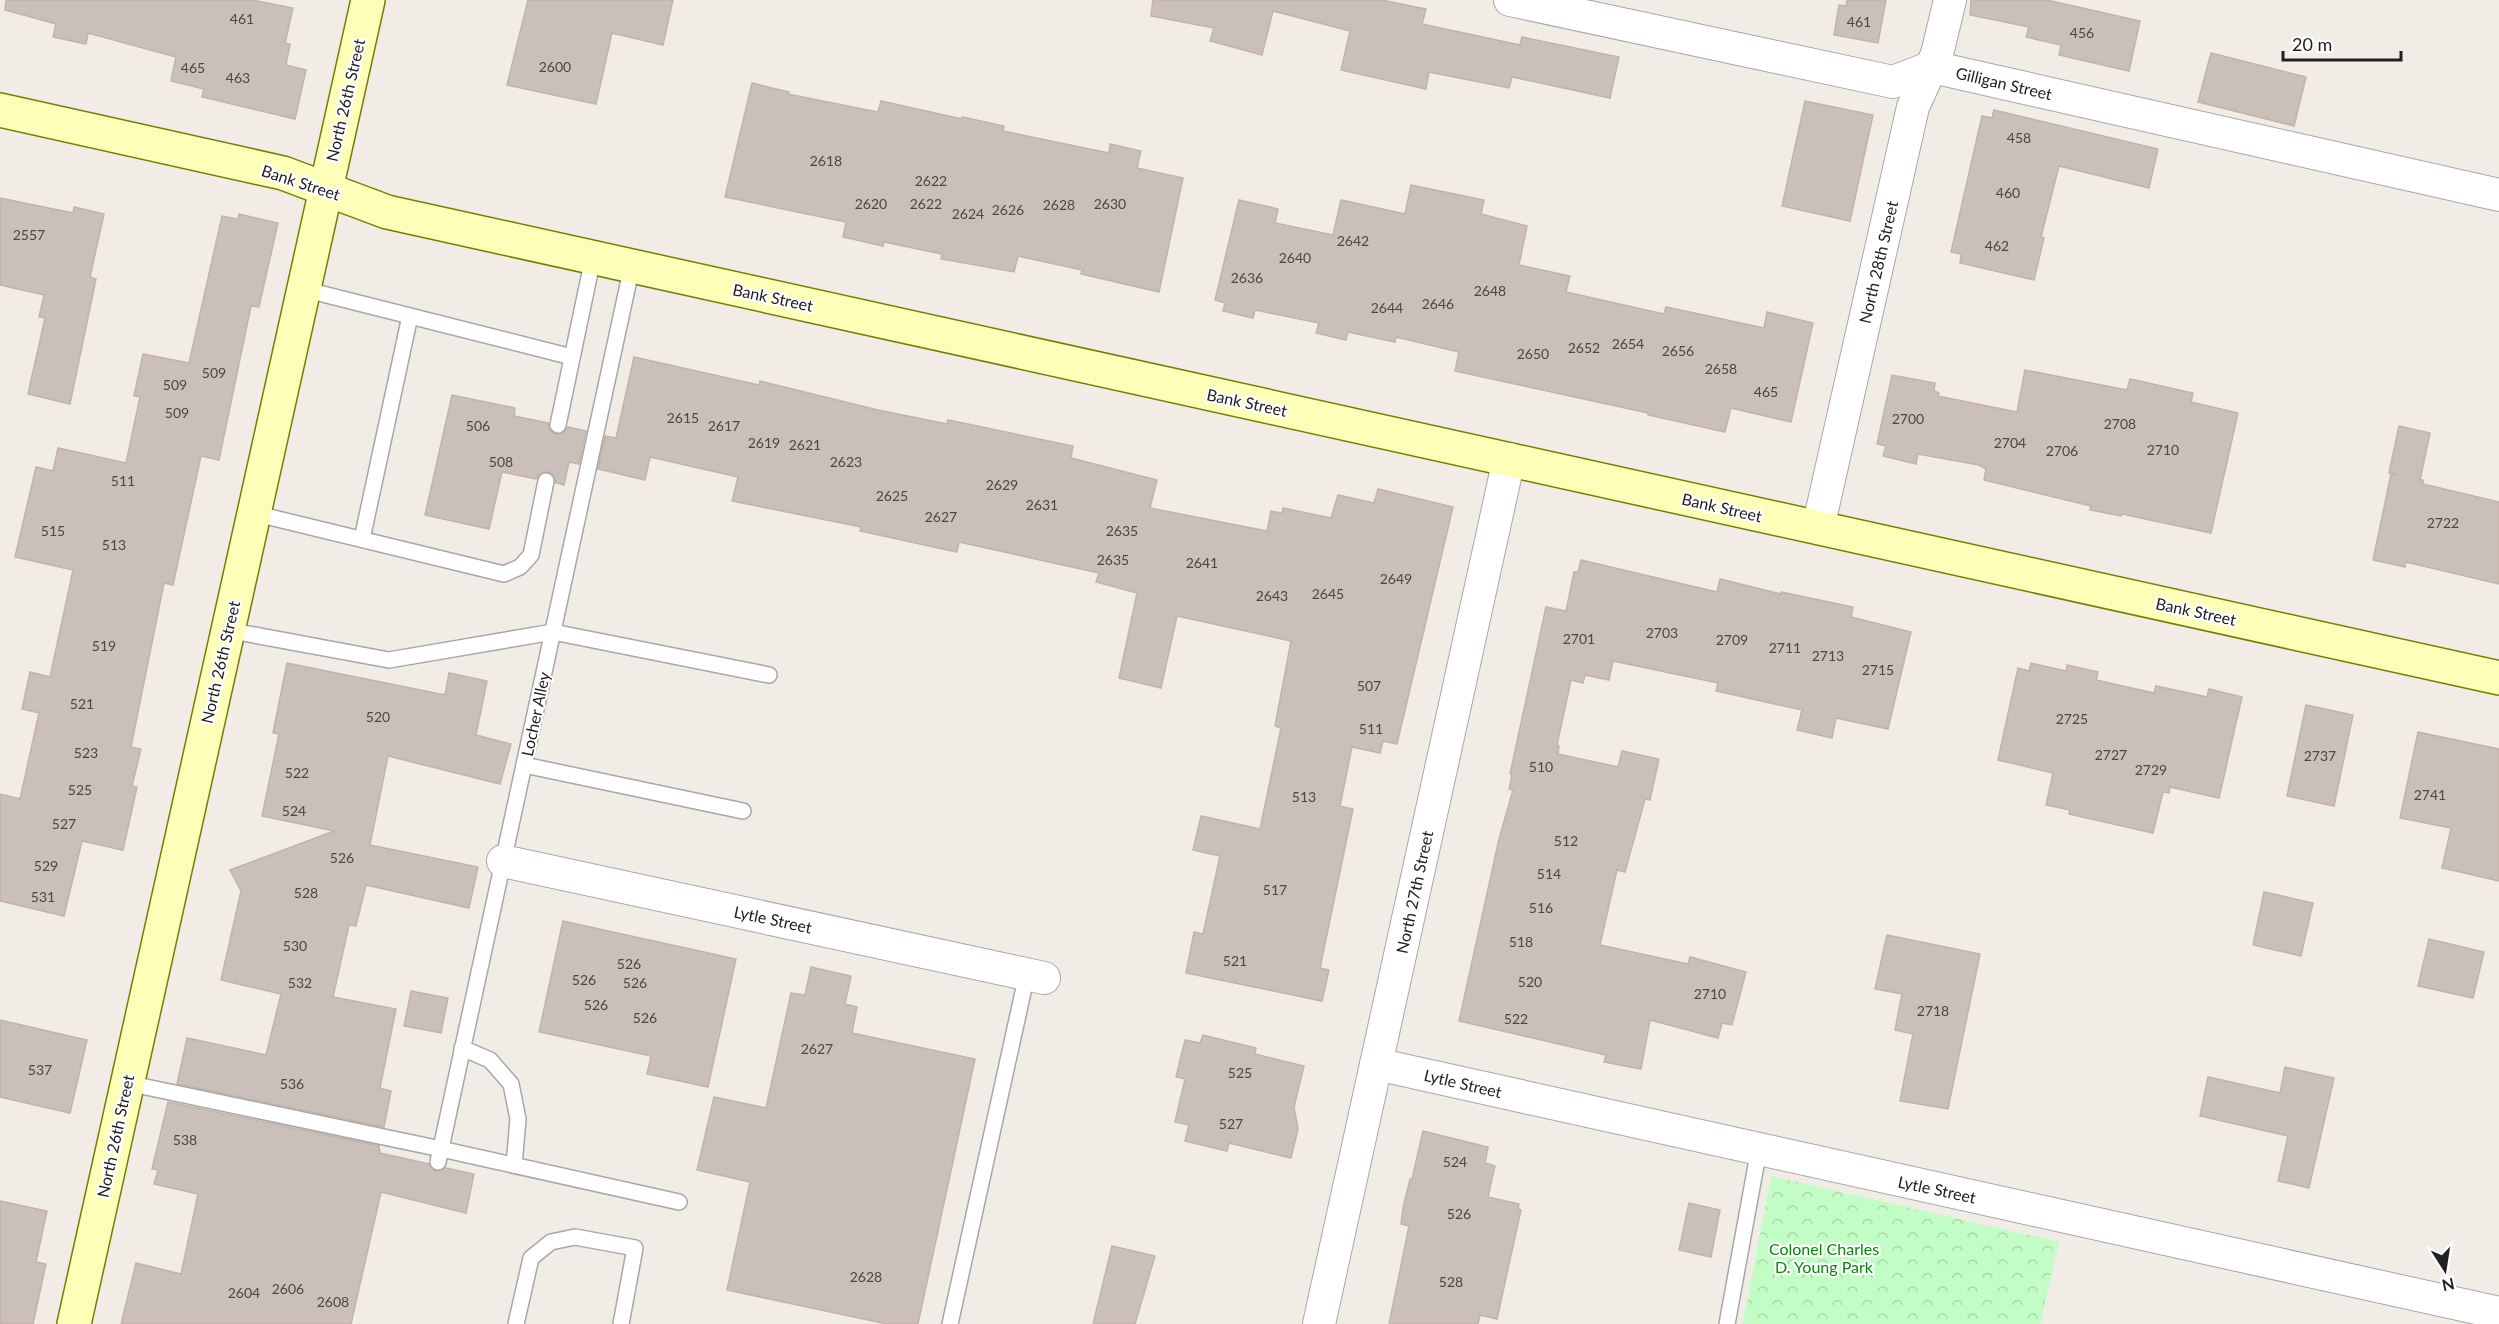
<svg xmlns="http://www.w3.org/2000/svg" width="2499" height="1324" font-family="Lato,sans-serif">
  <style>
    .park { fill: url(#park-crowns) }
    .building { fill: #cabfb9; stroke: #c4b3a7; stroke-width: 1.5 }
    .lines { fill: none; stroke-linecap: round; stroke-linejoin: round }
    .lane-casing { stroke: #a7a7a7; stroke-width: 18 }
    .street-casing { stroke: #a7a7a7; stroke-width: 34 }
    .secondary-casing { stroke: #767e00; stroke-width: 36 }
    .lane { stroke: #fff; stroke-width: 15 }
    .street { stroke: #fff; stroke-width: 32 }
    .secondary { stroke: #fdfeb8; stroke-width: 33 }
    .labels { text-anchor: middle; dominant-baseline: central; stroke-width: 4.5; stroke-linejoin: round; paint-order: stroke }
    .number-label { font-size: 14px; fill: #4a4846 }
    .street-label { font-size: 16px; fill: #202020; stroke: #fff }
    .park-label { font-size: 16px; fill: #04880a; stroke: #fff }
  </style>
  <defs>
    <pattern id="park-crowns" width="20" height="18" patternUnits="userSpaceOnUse" patternTransform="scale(1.5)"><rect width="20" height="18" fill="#c1fdc4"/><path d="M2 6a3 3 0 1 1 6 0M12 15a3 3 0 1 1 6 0" fill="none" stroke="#a6d9a8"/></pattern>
  </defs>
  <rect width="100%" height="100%" fill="#f1ede6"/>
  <path class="park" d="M1771,1176L2059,1242L2040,1324H1743Z"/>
  <g class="building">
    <path d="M6,0H252L293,8L285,43L290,44L286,65L306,70L295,119L202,97L204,89L171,81L176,57L88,33L86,44L53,37L56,24L5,10Z"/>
    <path d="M528,0H673L663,45L612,33L596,104L507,85Z"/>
    <path d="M1153,0H1382L1426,9L1422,24L1520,45L1522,37L1619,57L1610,98L1512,77L1509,88L1429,72L1426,89L1341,70L1350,31L1273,11L1262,55L1210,41L1214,28L1151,16Z"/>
    <path d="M1847,0H1886L1878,43L1834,35L1839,5L1846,6Z"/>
    <path d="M1971,0H2047L2140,21L2129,71L2059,55L2061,45L2026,37L2029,27L1970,15Z"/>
    <path d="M2211,53L2306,77L2294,126L2198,102Z"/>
    <path d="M752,83L789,92L788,94L878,112L881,101L962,119V117L1004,126L1003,131L1109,153L1110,144L1141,151L1137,168L1183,178L1159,292L1081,274L1082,270L1018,256L1014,272L941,259L942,254L884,242L883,246L843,237L846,222L725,197Z"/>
    <path d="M1805,101L1873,115L1850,221L1782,206Z"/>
    <path d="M1994,110L2158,149L2149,188L2059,166L2041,237L2044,238L2034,280L1960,263L1961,254L1951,252L1982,116L1992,118Z"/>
    <path d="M1411,185L1484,200L1481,214L1527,226L1519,265L1570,276L1566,292L1664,314L1666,307L1764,328L1767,312L1813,323L1791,422L1731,408L1725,432L1648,415V413L1455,371L1459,352L1396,337L1395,342L1348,332L1346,340L1316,333L1319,323L1255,310L1253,318L1223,311L1225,303L1215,300L1239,200L1278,209L1275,223L1333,235L1341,200L1405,214Z"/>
    <path d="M0,198L73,213L74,207L104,214L90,277L96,279L70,404L28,394L45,318L39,317L44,295L0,285Z"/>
    <path d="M239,214L278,223L259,307L251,306L219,460L201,456L173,585L164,583L131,747L141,749L132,786L137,787L123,850L82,841L64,916L0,901V794L20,799L39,713L22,709L30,672L50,677L73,570L15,557L36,467L53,471L58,448L126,463L140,397L134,396L143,354L189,363L222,216L238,219Z"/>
    <path d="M634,357L759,385L760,381L878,410L947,424L948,420L1073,446L1071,458L1157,480L1150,508L1267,531L1271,511L1282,513L1283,508L1331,518L1338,495L1374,503L1378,489L1453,507L1397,744L1383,741L1380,753L1352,747L1340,806L1353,809L1320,968L1329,970L1322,1001L1186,973L1194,932L1203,934L1220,856L1193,850L1201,816L1260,829L1281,728L1275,726L1291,641L1177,616L1161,688L1119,678L1137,593L1096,582L1099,573L959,542L957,552L860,531L861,527L732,501L738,477L650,457L645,480L598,469L605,436L616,438Z"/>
    <path d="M2025,370L2127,390L2130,379L2193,393L2191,402L2238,413L2211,533L2122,514L2121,516L2090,510L2091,506L1984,480L1986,469L1979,465L1918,454L1916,464L1883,456L1886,446L1877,444L1892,375L1935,383L1934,391L1939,393L1938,396L2017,412Z"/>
    <path d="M452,395L515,408L514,416L548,423L549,429L555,434H562L568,427L586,431L579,464L569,462L564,485L556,483L555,477L548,472H542L536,479L502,472L489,529L425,515Z"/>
    <path d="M2399,426L2430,433L2420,480H2423V484L2499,502V584L2406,562L2405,567L2373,560L2391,474L2397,475L2389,473Z"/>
    <path d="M1581,560L1717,592L1720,579L1781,594V592L1853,607L1851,617L1911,632L1888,729L1836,718L1832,738L1797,730L1802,710L1716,691L1718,683L1613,661L1609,680L1585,675L1583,683L1571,680L1557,745L1559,746L1558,754L1618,767L1622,751L1659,759L1650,800L1645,799L1625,872L1617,870L1600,945L1688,964L1690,957L1746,972L1732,1025L1722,1023L1718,1038L1650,1020L1641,1069L1604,1062L1606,1055L1459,1021L1499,839L1513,790L1509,789L1512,775L1510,774L1546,607L1566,611L1574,572H1578Z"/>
    <path d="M287,663L445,695L449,673L487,681L476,735L511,744L500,784L388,756L370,845L478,867L469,908L366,885L356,926L349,925L333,997L396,1009L380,1088L391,1091L384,1127L177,1084L187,1038L266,1055L281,994L221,980L241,891L230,870L334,831L262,816L279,734L273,733Z"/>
    <path d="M2031,663L2066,671L2067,665L2098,672L2096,680L2154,693L2156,686L2207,697L2209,689L2242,697L2219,798L2170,787L2169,793L2163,792L2153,833L2069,814L2070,810L2046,805L2053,773L1998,760L2018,668L2029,671Z"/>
    <path d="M2306,705L2353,715L2334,806L2287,796Z"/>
    <path d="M2418,732L2499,749V881L2442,868L2451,828L2400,818Z"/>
    <path d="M2264,892L2313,903L2301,956L2253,945Z"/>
    <path d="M563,921L736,959L708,1087L647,1074L651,1056L539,1032Z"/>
    <path d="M1887,935L1980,954L1948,1109L1900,1101L1913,1034L1895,1030L1902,994L1875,989Z"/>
    <path d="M2429,939L2484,952L2473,998L2418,986Z"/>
    <path d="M811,967L851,976L845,1004L857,1007L852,1033L975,1059L918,1324H887L727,1290L750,1182L697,1170L714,1097L766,1108L791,993L805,995Z"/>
    <path d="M411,991L448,998L441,1033L404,1026Z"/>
    <path d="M0,1020L87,1040L70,1113L0,1097Z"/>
    <path d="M1203,1035L1256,1048L1255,1054L1304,1066L1294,1107L1298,1129L1291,1158L1229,1143L1227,1151L1185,1141L1189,1125L1175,1122L1185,1079L1176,1077L1185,1040L1200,1043Z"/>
    <path d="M2285,1067L2334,1078L2309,1188L2278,1181L2288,1136L2200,1116L2208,1077L2280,1093Z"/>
    <path d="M168,1102L379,1146L380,1153L429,1164L435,1171L446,1168L474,1174L466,1213L381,1192L351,1324H121L136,1263L181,1274L198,1194L154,1184L158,1170L152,1169Z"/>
    <path d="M1423,1131L1488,1147L1485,1163L1495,1166L1488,1197L1519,1204L1518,1209L1521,1210L1497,1319L1480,1315L1478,1324H1389L1409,1226L1401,1224L1403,1208L1410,1179H1412Z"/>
    <path d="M0,1201L47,1211L36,1262L46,1264L33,1324H0Z"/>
    <path d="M1689,1203L1720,1210L1711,1257L1679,1250Z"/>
    <path d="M1112,1246L1155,1256L1135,1324H1093Z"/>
  </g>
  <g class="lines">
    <defs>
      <g id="lane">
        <path d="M303,289L572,357"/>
        <path d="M558,425L593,258"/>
        <path d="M253,513L504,574L520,567L531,555L546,481"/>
        <path d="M362,539L410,316"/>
        <path d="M227,630L389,660L553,632L769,675"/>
        <path d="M524,765L743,811"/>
        <path d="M462,1048L490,1060L511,1084L518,1119L514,1165"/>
        <path d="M127,1083L441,1149L679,1202"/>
        <path d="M438,1162L632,266"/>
        <path d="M516,1324L531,1258L551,1242L575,1237L635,1248L621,1324"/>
        <path d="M950,1324L1027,974"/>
        <path d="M1727,1324L1759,1149"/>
      </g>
      <g id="street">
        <path d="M1510,0L1893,82L1932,67L2499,195"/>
        <path d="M1818,528L1913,107L1937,54L1950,0"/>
        <path d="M503,861L1044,978"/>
        <path d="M1376,1064L2499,1313"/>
        <path d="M1319,1324L1509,459"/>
      </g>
      <g id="secondary">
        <path d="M0,110L283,173L387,212L2499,678"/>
        <path d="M74,1324L368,0"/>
      </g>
    </defs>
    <use href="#lane" class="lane-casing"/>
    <use href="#street" class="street-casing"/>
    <use href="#secondary" class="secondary-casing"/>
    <use href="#lane" class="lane"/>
    <use href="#street" class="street"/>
    <use href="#secondary" class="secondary"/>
  </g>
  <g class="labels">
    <g class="number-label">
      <text x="242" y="18">461</text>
      <text x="1859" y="21">461</text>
      <text x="2082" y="32">456</text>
      <text x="555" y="66">2600</text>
      <text x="193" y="67">465</text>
      <text x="238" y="77">463</text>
      <text x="2019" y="137">458</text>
      <text x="826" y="160">2618</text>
      <text x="931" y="180">2622</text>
      <text x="2008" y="192">460</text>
      <text x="871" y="203">2620</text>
      <text x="926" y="203">2622</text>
      <text x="1110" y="203">2630</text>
      <text x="1059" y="204">2628</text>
      <text x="1008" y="209">2626</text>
      <text x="968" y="213">2624</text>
      <text x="29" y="234">2557</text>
      <text x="1353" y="240">2642</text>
      <text x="1997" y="245">462</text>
      <text x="1295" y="257">2640</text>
      <text x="1247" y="277">2636</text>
      <text x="1490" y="290">2648</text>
      <text x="1438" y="303">2646</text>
      <text x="1387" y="307">2644</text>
      <text x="1628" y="343">2654</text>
      <text x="1584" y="347">2652</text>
      <text x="1678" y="350">2656</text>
      <text x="1533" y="353">2650</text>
      <text x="1721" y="368">2658</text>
      <text x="214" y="372">509</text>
      <text x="175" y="384">509</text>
      <text x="1766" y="391">465</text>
      <text x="177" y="412">509</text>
      <text x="683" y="417">2615</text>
      <text x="1908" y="418">2700</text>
      <text x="2120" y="423">2708</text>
      <text x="478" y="425">506</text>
      <text x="724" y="425">2617</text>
      <text x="764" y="442">2619</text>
      <text x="2010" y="442">2704</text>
      <text x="805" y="444">2621</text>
      <text x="2163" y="449">2710</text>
      <text x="2062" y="450">2706</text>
      <text x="501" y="461">508</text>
      <text x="846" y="461">2623</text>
      <text x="123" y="480">511</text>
      <text x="1002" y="484">2629</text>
      <text x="892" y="495">2625</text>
      <text x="1042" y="504">2631</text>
      <text x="941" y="516">2627</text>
      <text x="2443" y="522">2722</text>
      <text x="53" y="530">515</text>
      <text x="1122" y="530">2635</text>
      <text x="114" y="544">513</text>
      <text x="1113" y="559">2635</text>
      <text x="1202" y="562">2641</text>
      <text x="1396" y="578">2649</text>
      <text x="1328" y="593">2645</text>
      <text x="1272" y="595">2643</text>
      <text x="1662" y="632">2703</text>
      <text x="1579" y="638">2701</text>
      <text x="1732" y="639">2709</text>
      <text x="104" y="645">519</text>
      <text x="1785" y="647">2711</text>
      <text x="1828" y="655">2713</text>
      <text x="1878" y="669">2715</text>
      <text x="1369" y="685">507</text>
      <text x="82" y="703">521</text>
      <text x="378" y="716">520</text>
      <text x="2072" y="718">2725</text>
      <text x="1371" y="728">511</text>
      <text x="86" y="752">523</text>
      <text x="2111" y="754">2727</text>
      <text x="2320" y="755">2737</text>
      <text x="1541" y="766">510</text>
      <text x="2151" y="769">2729</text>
      <text x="297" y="772">522</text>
      <text x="80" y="789">525</text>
      <text x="2430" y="794">2741</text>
      <text x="1304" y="796">513</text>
      <text x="294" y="810">524</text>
      <text x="64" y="823">527</text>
      <text x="1566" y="840">512</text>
      <text x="342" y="857">526</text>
      <text x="46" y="865">529</text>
      <text x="1549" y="873">514</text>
      <text x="1275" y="889">517</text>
      <text x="306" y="892">528</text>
      <text x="43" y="896">531</text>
      <text x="1541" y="907">516</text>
      <text x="1521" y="941">518</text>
      <text x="295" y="945">530</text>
      <text x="1235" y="960">521</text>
      <text x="629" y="963">526</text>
      <text x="584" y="979">526</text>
      <text x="1530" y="981">520</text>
      <text x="300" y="982">532</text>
      <text x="635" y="982">526</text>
      <text x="1710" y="993">2710</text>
      <text x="596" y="1004">526</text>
      <text x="1933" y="1010">2718</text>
      <text x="645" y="1017">526</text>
      <text x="1516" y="1018">522</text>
      <text x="817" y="1048">2627</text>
      <text x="40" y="1069">537</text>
      <text x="1240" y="1072">525</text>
      <text x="292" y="1083">536</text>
      <text x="1231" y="1123">527</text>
      <text x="185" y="1139">538</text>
      <text x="1455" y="1161">524</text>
      <text x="1459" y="1213">526</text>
      <text x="866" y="1276">2628</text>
      <text x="1451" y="1281">528</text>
      <text x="288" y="1288">2606</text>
      <text x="244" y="1292">2604</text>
      <text x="333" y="1301">2608</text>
    </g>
    <g class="street-label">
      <text transform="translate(2004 83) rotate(13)">Gilligan Street</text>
      <text transform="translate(345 100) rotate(-77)">North 26th Street</text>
      <text transform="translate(301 182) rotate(18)">Bank Street</text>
      <text transform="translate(1878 262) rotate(-77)">North 28th Street</text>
      <text transform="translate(773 297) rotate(12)">Bank Street</text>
      <text transform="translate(1247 402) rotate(12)">Bank Street</text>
      <text transform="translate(1722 507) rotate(13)">Bank Street</text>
      <text transform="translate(2196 611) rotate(12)">Bank Street</text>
      <text transform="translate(220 662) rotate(-77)">North 26th Street</text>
      <text transform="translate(535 714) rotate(-78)">Locher Alley</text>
      <text transform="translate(1414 892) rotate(-78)">North 27th Street</text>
      <text transform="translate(773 919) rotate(12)">Lytle Street</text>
      <text transform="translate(1463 1083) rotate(13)">Lytle Street</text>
      <text transform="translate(115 1136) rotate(-78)">North 26th Street</text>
      <text transform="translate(1937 1189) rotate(12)">Lytle Street</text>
    </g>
    <g class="park-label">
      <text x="1824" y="1248">Colonel Charles<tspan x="1824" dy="18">D. Young Park</tspan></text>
    </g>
  </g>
  <g transform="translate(2445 1270) rotate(168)" stroke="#ffffff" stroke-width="4.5" paint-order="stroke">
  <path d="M0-4.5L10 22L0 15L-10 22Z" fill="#202020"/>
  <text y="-9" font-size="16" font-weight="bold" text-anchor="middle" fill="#202020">N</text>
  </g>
  <path d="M2283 51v9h118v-9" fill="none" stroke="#202020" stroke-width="3"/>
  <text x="2292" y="51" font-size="18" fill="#202020" stroke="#ffffff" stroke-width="4.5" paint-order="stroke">20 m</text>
</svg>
